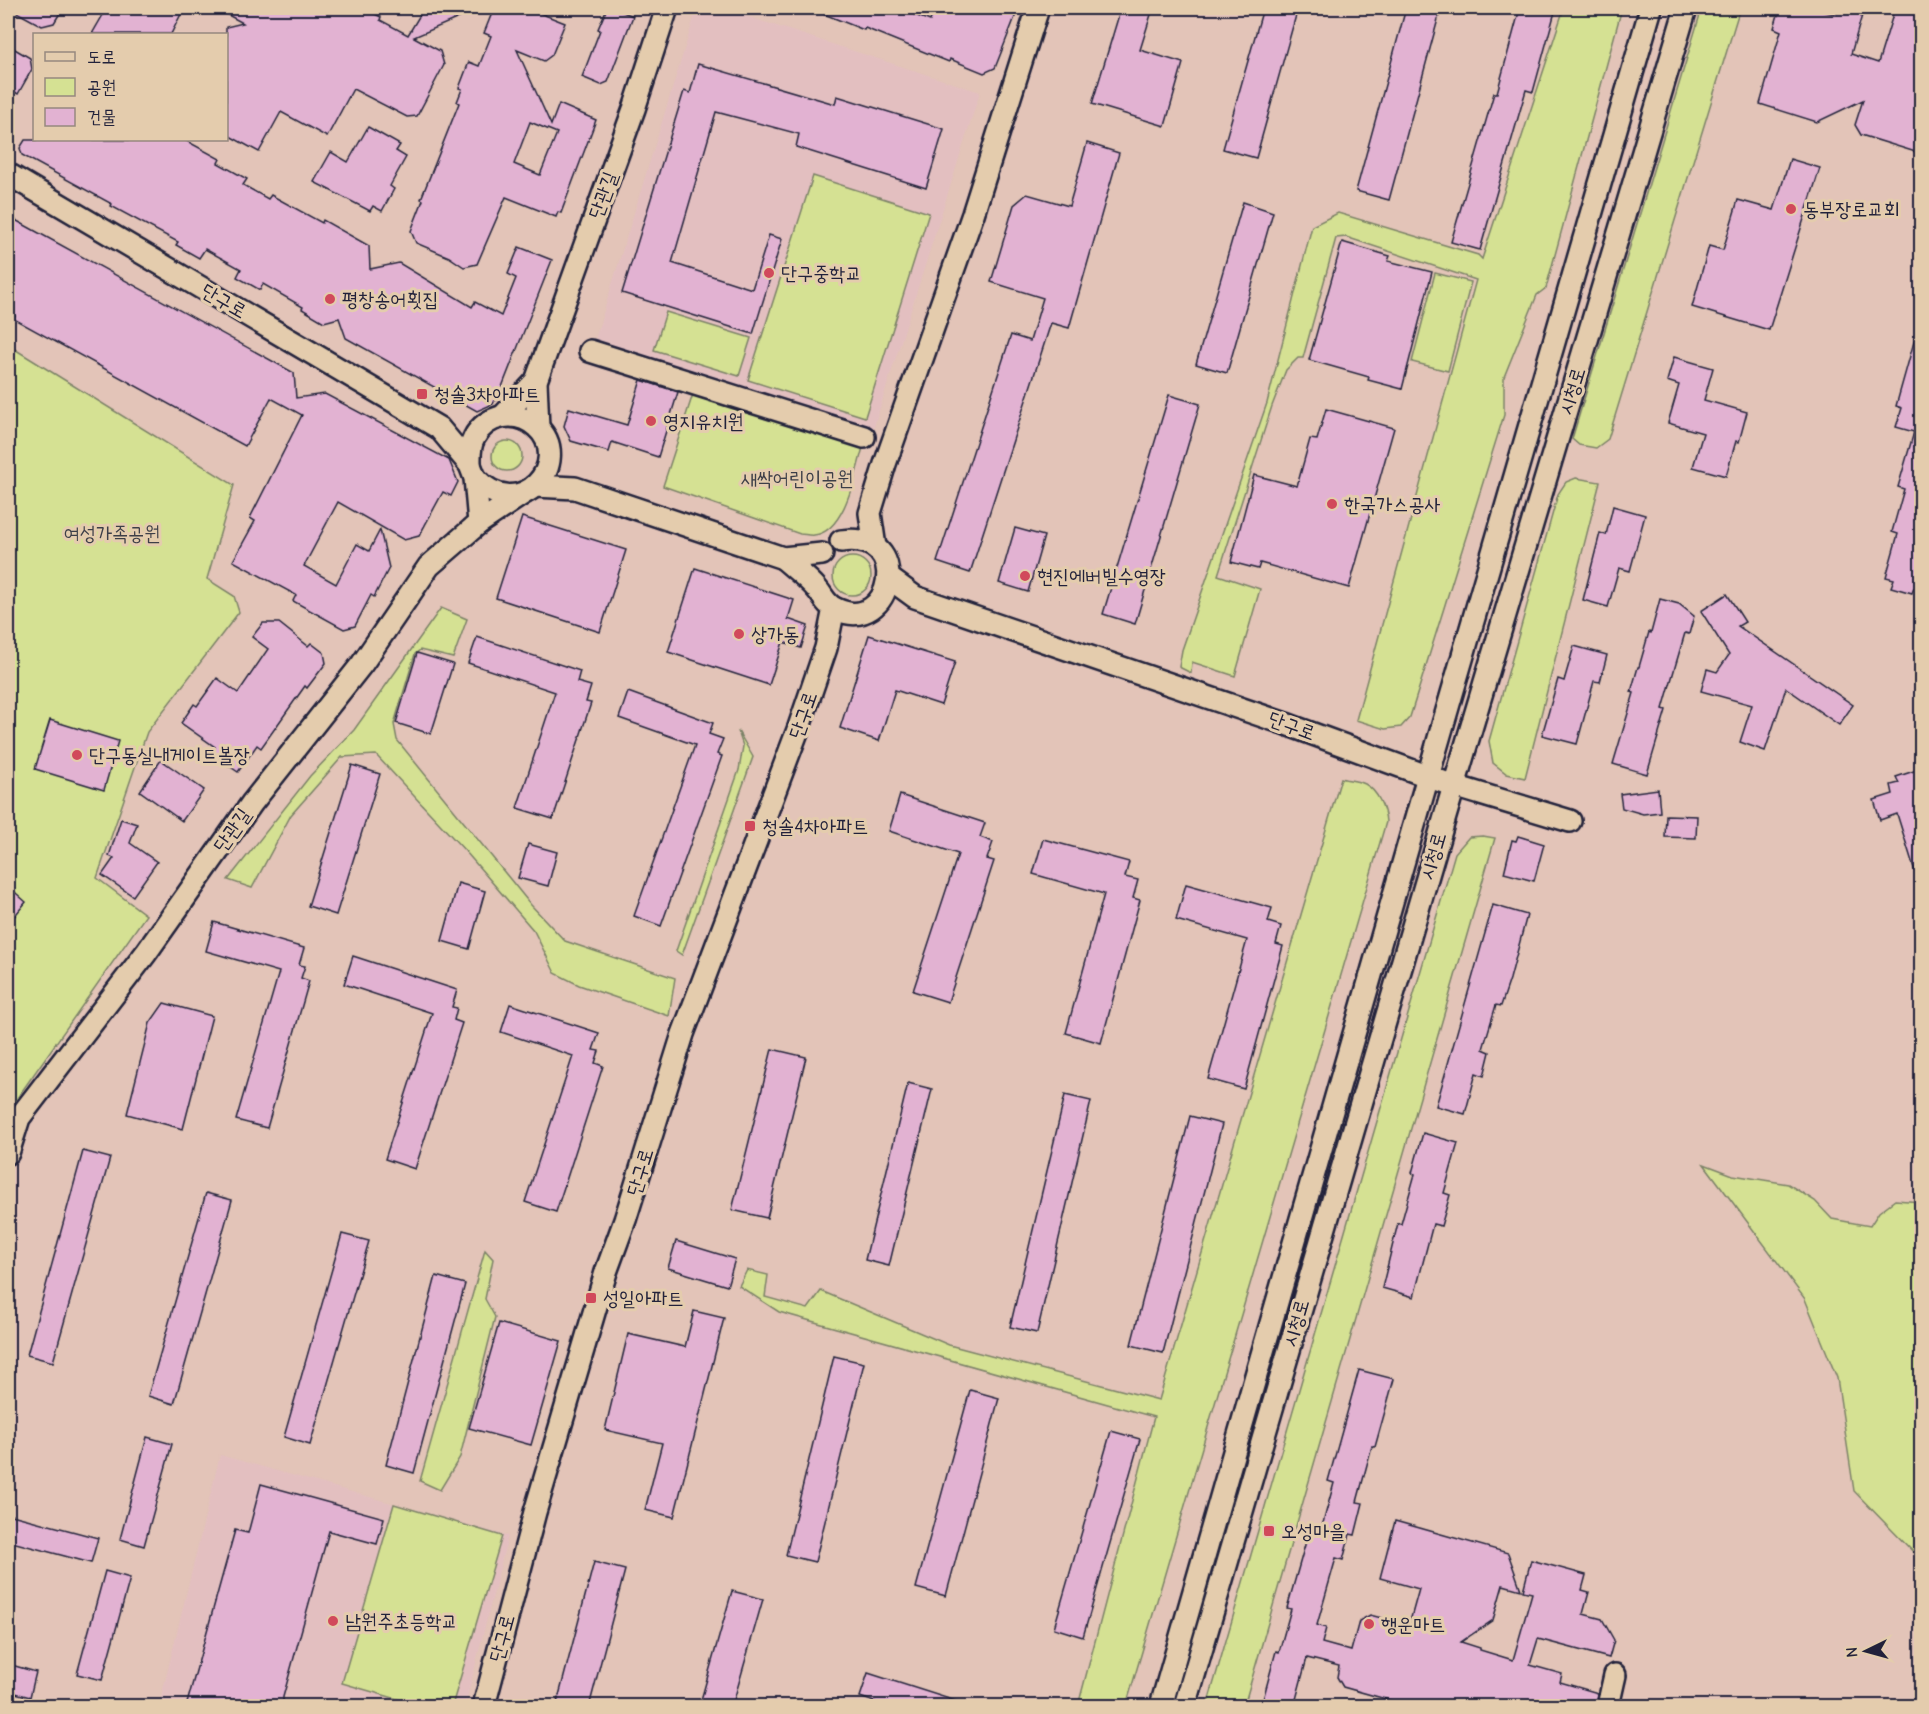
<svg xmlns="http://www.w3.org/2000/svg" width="1929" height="1714" font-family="'Comic Neue','Poor Story',sans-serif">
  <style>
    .built { fill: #e3bfc0 }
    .green { fill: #d5e193; stroke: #7c8267; stroke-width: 1.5 }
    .building { fill: #e2b2d2; stroke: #22223b; stroke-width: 1.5; fill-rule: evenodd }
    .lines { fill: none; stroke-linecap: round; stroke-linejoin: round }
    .minor-casing { stroke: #22223b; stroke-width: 26 }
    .minor { stroke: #e4ccad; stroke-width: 21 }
    .poi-dot { fill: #d1495b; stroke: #e4ccad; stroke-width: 2 }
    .labels { text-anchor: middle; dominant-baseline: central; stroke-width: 6; stroke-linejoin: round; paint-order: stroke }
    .street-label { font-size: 20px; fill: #22223b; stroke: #e4ccad }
    .poi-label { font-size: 20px; fill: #22223b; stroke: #e4ccad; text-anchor: start }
    .park-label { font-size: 20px; fill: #3d3f48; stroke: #e4ccad }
  </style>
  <rect width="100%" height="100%" fill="#e3c4b8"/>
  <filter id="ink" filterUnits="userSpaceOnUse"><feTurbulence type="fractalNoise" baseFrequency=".0167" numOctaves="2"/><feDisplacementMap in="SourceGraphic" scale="12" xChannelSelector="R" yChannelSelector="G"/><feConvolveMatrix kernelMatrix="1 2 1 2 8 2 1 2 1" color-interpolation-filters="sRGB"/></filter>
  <g filter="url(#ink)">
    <g class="built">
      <path d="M697,8H721L980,92L873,430L594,343Z"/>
      <path d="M220,1455L508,1536L465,1706H159Z"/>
    </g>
    <g class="green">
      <path d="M1564,8H1622L1546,288L1537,295L1504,377V415L1410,717L1401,727L1385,729L1356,720L1476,280L1346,237L1336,238L1303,358H1298L1286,370L1272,406L1218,575L1260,589L1235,676L1192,662L1191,673L1179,667L1182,650L1267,403L1312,226L1338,213L1478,255L1482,259Z"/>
      <path d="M1702,8H1740L1608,439L1596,448L1579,445L1572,439Z"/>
      <path d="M813,176L929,213L865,417L748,380Z"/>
      <path d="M1435,273L1471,282L1448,371L1412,362Z"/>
      <path d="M666,312L751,338L739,376L654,350Z"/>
      <path d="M8,345L234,485L207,579L234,596L239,612L147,732L97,878L146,915L8,1111Z"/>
      <path d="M694,391L864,444C856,470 846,532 814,535C810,536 804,534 800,534L663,486Z"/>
      <circle cx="507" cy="456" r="15"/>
      <path d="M1576,478L1600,482L1525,778L1507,774L1493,763L1489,741L1558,494L1566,482Z"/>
      <circle cx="852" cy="576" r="19"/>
      <path d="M441,608L467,619L453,658L420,650L415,654L394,724L397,740L531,905L565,941L675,978L669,1016L579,985L555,973L534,931L466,852L376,755L342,757L291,815L252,888L228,880L310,776L354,730Z"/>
      <path d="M738,731L753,757L682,955L676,951L739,770L743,746Z"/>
      <path d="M1341,778C1348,780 1359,781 1365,784C1378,791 1385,809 1386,822L1126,1706H1078L1154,1417L779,1312L739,1286L747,1270L768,1275L765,1297L808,1309L821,1291L949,1345L1159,1400Z"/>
      <path d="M1483,836L1495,838L1244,1706H1207L1455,853L1469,837Z"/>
      <path d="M1704,1164L1733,1175L1788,1184L1815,1201L1832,1219L1870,1226L1879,1212L1895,1200L1921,1202V1560L1854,1491L1837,1378L1805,1299Z"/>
      <path d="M485,1250L493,1259L485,1299L495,1317L460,1457L440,1490L420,1481Z"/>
      <path d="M394,1504L502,1536L452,1706H421L342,1683Z"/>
    </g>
    <g class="building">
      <path d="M9,8H63L54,23L42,26Z"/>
      <path d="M107,8H184L171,34H92Z"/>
      <path d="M215,8H363L381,17L380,20L408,35L424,8H482L414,37L440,51L444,65L417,116L407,117L353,89L327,137L281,112L259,152L226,134V27L243,23Z"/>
      <path d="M494,8H527L565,23L552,55L544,61L517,50L551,125L559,104L596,120L561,213L558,212L556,217L506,197L477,264L464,267L449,257L416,243L411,231L423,200L421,199L459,103L457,102L462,89L459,88L469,62L479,66L491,36L484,33ZM530,122L557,133L540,175L514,164Z"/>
      <path d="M607,8H613L633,16L608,82L601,85L582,77L600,30L598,29Z"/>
      <path d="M809,8H897L930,21L935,8H1011L1015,17L995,68L984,73L950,59L949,62L865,28L864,30Z"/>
      <path d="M1121,8H1153L1140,50L1183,63L1165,126L1092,104Z"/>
      <path d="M1263,8H1298L1256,158L1223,149Z"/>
      <path d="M1406,8H1441L1389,200L1356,191Z"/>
      <path d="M1520,8H1556L1533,92L1526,90L1480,250L1451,242L1494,93H1497Z"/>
      <path d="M1780,8H1806L1835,14L1837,8H1864L1851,54L1878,63L1895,8H1922V154L1861,135L1855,125L1863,100L1817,122L1760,104L1781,31L1774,28Z"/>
      <path d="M8,45L30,58L32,69L18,94L8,88Z"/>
      <path d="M698,64L835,104L837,96L944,129L926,188L796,147L799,134L716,112L672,263L752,289L769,235L782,239L753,334L622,293L684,91L690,93Z"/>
      <path d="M368,127L400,145L396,151L406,157L390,186L394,189L382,211L373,206L370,211L314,182L331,152L348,162Z"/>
      <path d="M25,140H185L220,159L218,163L247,179L243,185L268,199L271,195L322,223L323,220L369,246L370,269L399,263L472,307L475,302L501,316L516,278L508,274L519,247L552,260L502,387L493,404L477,411L346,338L339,318L324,322L302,309L303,307L263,284L260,290L237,277L241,269L205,249L199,258L176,245L178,242L111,206L112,204L22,155L20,148Z"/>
      <path d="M1087,143L1119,153L1069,328L1051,323L970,573L937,562L1011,335L1030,341L1043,298L991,282L1014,205L1027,194L1069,206Z"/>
      <path d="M1790,159L1820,168L1769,330L1692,307L1709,246L1723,250L1738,200L1774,210Z"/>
      <path d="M1243,202L1273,212L1227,373L1196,364Z"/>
      <path d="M8,216L294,373L296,398L325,394L449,460L458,482L451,496L443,492L419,536L404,540L338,502L304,566L336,584L357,544L369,551L380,530L389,568L374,597L371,595L355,626L344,629L293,601L296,595L233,561L255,521L250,518L302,415L271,398L245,446L14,319L15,316L8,312Z"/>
      <path d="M1342,242L1390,256L1388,261L1432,272L1402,389L1368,380L1369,377L1309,360Z"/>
      <path d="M1917,331L1922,332V591L1914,588L1912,593L1891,587L1894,579L1886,577L1898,534L1892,532L1904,489L1898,487L1914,432L1896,427L1902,408L1896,406Z"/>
      <path d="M1674,357L1713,368L1704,400L1747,412L1739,442L1736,441L1726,476L1693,467L1703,433L1668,423L1679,385L1667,381Z"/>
      <path d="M641,380L678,392L658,457L612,442L609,452L571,441L564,426L569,408L627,425Z"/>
      <path d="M1169,395L1200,404L1135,624L1103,614Z"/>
      <path d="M1326,409L1394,428L1349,588L1260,563L1258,569L1231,562L1254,475L1297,486L1310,439L1317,440Z"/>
      <path d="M1613,506L1645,515L1630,571L1619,568L1608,607L1583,600L1600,533L1606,535Z"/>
      <path d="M522,517L626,550L600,632L496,598Z"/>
      <path d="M1015,528L1044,536L1028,592L999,583Z"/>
      <path d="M695,568L794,600L788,619L808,626L801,648L783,642L769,685L668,652Z"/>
      <path d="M1727,594L1745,622L1738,626L1853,705L1839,725L1786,688L1765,751L1740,742L1752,705L1701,691L1707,669L1717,672L1729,655L1701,611Z"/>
      <path d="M1660,599L1679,604L1694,616L1689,634L1685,633L1675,667L1663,709L1666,710L1647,774L1613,764L1634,693L1631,692L1638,667H1639L1649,632L1651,633Z"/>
      <path d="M263,623H279L308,646L311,643L324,653L326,663L307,688L305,686L261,748L257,745L238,772L210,753L215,747L181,723L194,704L197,706L217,678L238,693L268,649L252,637Z"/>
      <path d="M869,635L955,662L941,705L895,690L879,741L840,728Z"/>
      <path d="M477,637L580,671L577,682L591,686L586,702L591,703L553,819L517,808L555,692L468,663Z"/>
      <path d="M1574,646L1607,655L1600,682L1594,681L1577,744L1542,735L1558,679L1564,681Z"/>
      <path d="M417,653L453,664L431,734L396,723Z"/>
      <path d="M628,692L713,723L709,734L723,739L717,754L722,756L661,926L634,916L695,745L619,718Z"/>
      <path d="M50,720L118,741L104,790L35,769Z"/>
      <path d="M161,760L204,790L182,821L140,791Z"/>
      <path d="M352,765L380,774L336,915L308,906Z"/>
      <path d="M1917,770L1922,783V880L1918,881L1897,814L1880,820L1874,800L1893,794L1891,785L1899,783L1896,777Z"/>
      <path d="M1658,789L1660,812L1643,814L1622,808L1620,794Z"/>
      <path d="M900,795L985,823L980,837L993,842L987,859L994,861L948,1002L913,991L958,854L889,831Z"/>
      <path d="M1666,815L1697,816L1696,838L1665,837Z"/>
      <path d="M121,819L137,824L130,843L157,862L133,896L102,875L114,858L109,856Z"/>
      <path d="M1518,836L1544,844L1534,881L1504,873L1512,840L1516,841Z"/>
      <path d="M1043,839L1129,862L1125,877L1138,880L1133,898L1140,900L1101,1043L1066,1033L1104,894L1033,874Z"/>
      <path d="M528,844L557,852L548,886L518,878Z"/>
      <path d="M458,883L485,891L469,949L442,941Z"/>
      <path d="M1186,884L1272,908L1268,922L1281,926L1276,944L1283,946L1244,1089L1208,1079L1247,940L1176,920Z"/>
      <path d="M8,886L26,902L8,924Z"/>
      <path d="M1493,905L1527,915L1510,979L1501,1006L1496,1005L1483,1049L1490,1052L1484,1076L1476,1073L1465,1114L1436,1106Z"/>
      <path d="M214,922L304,948L299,965L305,966L301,978L309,981L267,1128L236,1120L279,972L206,951Z"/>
      <path d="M353,956L457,990L452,1007L457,1008L454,1020L462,1023L415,1169L385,1159L432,1013L344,984Z"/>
      <path d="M164,1003L212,1016L183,1129L127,1114L150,1023Z"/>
      <path d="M510,1004L599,1033L593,1050L599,1051L595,1063L603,1066L556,1212L525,1202L573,1056L501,1032Z"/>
      <path d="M772,1049L806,1057L767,1218L732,1210Z"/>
      <path d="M908,1083L932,1089L889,1266L865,1260Z"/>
      <path d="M1065,1095L1091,1101L1037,1333L1010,1327Z"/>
      <path d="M1190,1116L1222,1124L1163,1353L1131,1345Z"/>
      <path d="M1423,1133L1458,1143L1444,1193L1450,1195L1441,1226L1433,1224L1414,1297L1382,1288L1398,1223L1401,1224L1415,1174L1412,1173Z"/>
      <path d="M83,1151L110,1158L53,1362L27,1355Z"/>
      <path d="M206,1193L232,1200L174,1404L148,1396Z"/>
      <path d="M342,1234L369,1241L310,1445L284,1437Z"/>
      <path d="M676,1241L735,1259L727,1286L668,1268Z"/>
      <path d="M436,1276L465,1284L414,1473L386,1465Z"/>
      <path d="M694,1311L724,1318L674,1517L645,1510L662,1443L605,1430L628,1334L685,1347Z"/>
      <path d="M499,1323L561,1341L531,1445L469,1428Z"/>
      <path d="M834,1356L864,1363L815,1562L786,1555Z"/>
      <path d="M1359,1370L1394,1379L1375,1447L1372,1446L1357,1502L1363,1503L1355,1535L1350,1534L1343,1560L1336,1558L1317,1625L1326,1628L1322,1643L1351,1651L1359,1621L1370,1615L1409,1625L1419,1589L1380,1578L1395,1521L1508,1553L1521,1590L1503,1585L1493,1620L1461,1642L1480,1648V1650L1513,1660L1532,1593L1523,1591L1531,1560L1586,1575L1582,1590L1589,1592L1583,1614L1602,1619L1614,1640L1609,1658L1538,1639L1530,1665L1562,1674L1560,1682L1598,1693L1596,1707H1414L1343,1687L1337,1677L1339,1666L1307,1658L1294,1707H1261L1276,1651L1279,1652L1291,1609L1287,1608L1309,1531L1320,1534L1334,1483L1328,1481Z"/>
      <path d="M970,1390L999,1398L946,1596L916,1588Z"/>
      <path d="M1111,1431L1140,1439L1083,1637L1054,1628Z"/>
      <path d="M147,1437L172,1444L144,1546L120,1539Z"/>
      <path d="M261,1484L384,1518L377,1544L329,1531L283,1697V1707H186L235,1530L248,1533Z"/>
      <path d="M8,1514L98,1538L91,1563L8,1541Z"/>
      <path d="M594,1562L625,1570L589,1707H556Z"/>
      <path d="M105,1571L130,1578L102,1680L77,1674Z"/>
      <path d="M732,1591L763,1599L732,1707H699Z"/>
      <path d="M8,1664L36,1672L30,1697L8,1691Z"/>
      <path d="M868,1673L962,1703V1707H889L860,1697Z"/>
    </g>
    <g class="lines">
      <defs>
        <g id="minor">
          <path d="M8,174L439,428L470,465L475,478L479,523"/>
          <path d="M590,351L864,437"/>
          <path d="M503,416L536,381"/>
          <path d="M538,428L536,381L634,109L667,8"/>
          <path d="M470,465C470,455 469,447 474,438C486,414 517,409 537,427C574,461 521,527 475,478"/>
          <path d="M535,486L575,488L783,558L822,554"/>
          <path d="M875,547L870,513L885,464L973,214L1038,8"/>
          <path d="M783,558C794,568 808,578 817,589C824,597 826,605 836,609C893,636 914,530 841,541"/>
          <path d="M889,578L915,597L1286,724L1454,786L1570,821"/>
          <path d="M8,1153L19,1118L146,953L252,803L362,664L429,566L479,523L524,493"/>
          <path d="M484,1706L535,1512L606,1272L625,1220L683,1034L799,727L826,648L834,608"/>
          <path d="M1161,1706C1320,1139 1488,574 1651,8"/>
          <path d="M1185,1706L1454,786L1686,8"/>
          <path d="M1608,1706L1615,1675"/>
        </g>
      </defs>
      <use href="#minor" class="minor-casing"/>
      <use href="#minor" class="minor"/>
    </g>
  </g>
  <g class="poi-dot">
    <circle cx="1791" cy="209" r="6"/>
    <circle cx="769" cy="273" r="6"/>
    <circle cx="330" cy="299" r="6"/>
    <rect x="416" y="388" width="12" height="12" rx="3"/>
    <circle cx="651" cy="421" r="6"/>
    <circle cx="1332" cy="504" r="6"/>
    <circle cx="1025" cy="576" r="6"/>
    <circle cx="739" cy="634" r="6"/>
    <circle cx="77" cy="755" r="6"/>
    <rect x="744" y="820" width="12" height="12" rx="3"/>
    <rect x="585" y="1292" width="12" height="12" rx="3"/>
    <rect x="1263" y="1525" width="12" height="12" rx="3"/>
    <circle cx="333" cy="1621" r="6"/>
    <circle cx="1369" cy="1624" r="6"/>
  </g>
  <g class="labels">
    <g class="street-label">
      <text transform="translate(603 195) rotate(-70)">단관길</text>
      <text transform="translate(224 301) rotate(30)">단구로</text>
      <text transform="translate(1572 391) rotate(-73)">시청로</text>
      <text transform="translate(803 715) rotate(-71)">단구로</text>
      <text transform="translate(1292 726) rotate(20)">단구로</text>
      <text transform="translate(232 830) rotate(-55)">단관길</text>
      <text transform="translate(1433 856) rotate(-74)">시청로</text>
      <text transform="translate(640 1172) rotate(-73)">단구로</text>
      <text transform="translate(1296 1323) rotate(-74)">시청로</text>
      <text transform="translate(502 1638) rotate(-75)">단구로</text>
    </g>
    <g class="poi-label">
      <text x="1803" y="209">동부장로교회</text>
      <text x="781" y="273">단구중학교</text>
      <text x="342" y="299">평창송어횟집</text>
      <text x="434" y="394">청솔3차아파트</text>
      <text x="663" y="421">영지유치원</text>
      <text x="1344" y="504">한국가스공사</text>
      <text x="1037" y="576">현진에버빌수영장</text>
      <text x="751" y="634">상가동</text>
      <text x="89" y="755">단구동실내게이트볼장</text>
      <text x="762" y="826">청솔4차아파트</text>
      <text x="603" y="1298">성일아파트</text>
      <text x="1281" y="1531">오성마을</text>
      <text x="345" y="1621">남원주초등학교</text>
      <text x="1381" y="1624">행운마트</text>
    </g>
    <g class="park-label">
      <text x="797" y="478">새싹어린이공원</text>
      <text x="112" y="533">여성가족공원</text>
    </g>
  </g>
  <rect width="1929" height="1714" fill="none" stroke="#e4ccad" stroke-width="30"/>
  <rect x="15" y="15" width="1899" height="1684" fill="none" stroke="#22223b" stroke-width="2" filter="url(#ink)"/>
  <rect x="33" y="33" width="195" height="108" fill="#e4ccad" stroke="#96887f" stroke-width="1.5"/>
  <rect x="45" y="52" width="30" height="9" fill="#e4ccad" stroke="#96887f" stroke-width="1.5"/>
  <text x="87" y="63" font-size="18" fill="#22223b">도로</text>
  <rect x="45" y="78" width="30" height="18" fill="#d5e193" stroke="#96887f" stroke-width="1.5"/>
  <text x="87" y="93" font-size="18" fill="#22223b">공원</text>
  <rect x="45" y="108" width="30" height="18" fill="#e2b2d2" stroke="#96887f" stroke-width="1.5"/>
  <text x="87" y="123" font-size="18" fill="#22223b">건물</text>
  <g transform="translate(1866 1651) rotate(265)" stroke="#e4ccad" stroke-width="4.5" paint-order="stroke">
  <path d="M0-4.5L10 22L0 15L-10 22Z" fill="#22223b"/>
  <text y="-9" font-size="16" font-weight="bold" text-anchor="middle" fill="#22223b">N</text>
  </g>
</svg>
